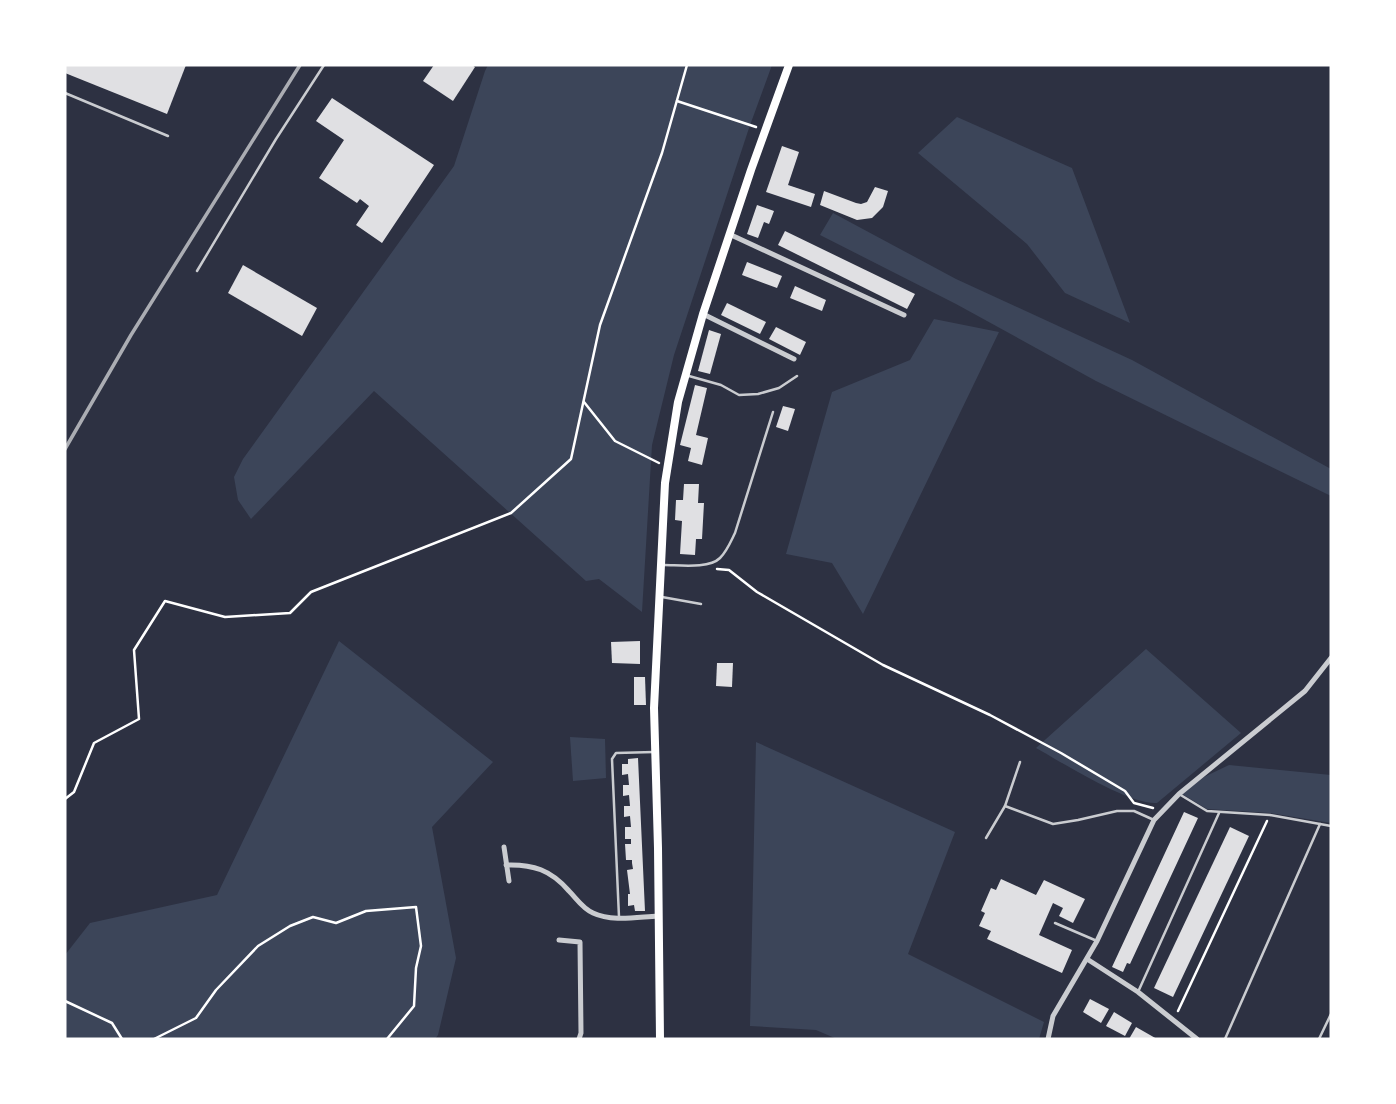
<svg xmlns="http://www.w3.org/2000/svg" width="1396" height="1104" font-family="'Asap Condensed',sans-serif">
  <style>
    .green { fill: #3c4559 }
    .building { fill: #e0e0e3 }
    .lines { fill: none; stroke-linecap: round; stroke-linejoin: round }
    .path { stroke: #fff; stroke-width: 2.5 }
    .service { stroke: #caccd0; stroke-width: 2.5 }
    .minor { stroke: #caccd0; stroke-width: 5 }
    .secondary { stroke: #fff; stroke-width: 8 }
    .rail { stroke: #abadb3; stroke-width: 3.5 }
  </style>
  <rect width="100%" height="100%" fill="#2d3142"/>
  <g class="green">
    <path d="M488,65H772L749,128L674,355L652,445L642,612L599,579L586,581L374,391L251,519L238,500L234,477L243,459L454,166L485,71Z"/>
    <path d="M957,117L1072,168L1130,323L1065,293L1027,244L918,153Z"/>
    <path d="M833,213L956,279L1132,360L1331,469V496L1096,381L956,304L820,235Z"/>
    <path d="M934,319L999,332L863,614L832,563L786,554L832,392L910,360Z"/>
    <path d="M339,641L493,762L432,827L456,958L438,1035L435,1039H65V955L90,923L217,895Z"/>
    <path d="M1146,649L1241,733L1157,803C1129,805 1063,763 1036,748Z"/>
    <path d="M570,737L605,739L606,778L573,781Z"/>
    <path d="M756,742L955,832L908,954L1044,1022L1039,1039H837L816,1030L750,1026Z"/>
    <path d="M1229,765L1331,775V823L1270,813L1207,809L1182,794L1204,777Z"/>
  </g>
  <g class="building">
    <path d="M65,65H186L167,114L65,73Z"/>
    <path d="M434,65H472L475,67L453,101L423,81Z"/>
    <path d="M332,98L434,165L382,243L356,225L369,206L360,199L357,203L319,178L344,140L316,121Z"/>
    <path d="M782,146L799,152L788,185L815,194L811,207L766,192Z"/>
    <path d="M875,187L888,191L883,207L872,218L857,220L820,205L824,191L856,203L861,204L867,202Z"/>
    <path d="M757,205L774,211L769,224L764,222L758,238L747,234Z"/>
    <path d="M785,231L915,294L907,309L778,245Z"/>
    <path d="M747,262L782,276L777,288L742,275Z"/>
    <path d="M243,265L317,308L302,336L228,293Z"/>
    <path d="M795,286L826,300L822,311L790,298Z"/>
    <path d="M727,303L766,322L760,334L721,315Z"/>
    <path d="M776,327L806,342L800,355L769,339Z"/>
    <path d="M709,330L721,334L710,374L698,371Z"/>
    <path d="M695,385L707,388L696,435L708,438L702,465L688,461L691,448L680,445Z"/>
    <path d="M783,406L795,409L788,431L776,427Z"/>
    <path d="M684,484H699L698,503H704L702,539H696L695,555L680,554L682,521L675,520L676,500H683Z"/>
    <path d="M640,641V664L612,663L611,642Z"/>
    <path d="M717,663H733L732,687L716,686Z"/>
    <path d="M634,677H645L646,705H634Z"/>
    <path d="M638,758L645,911H635L634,905L628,906V894H630L627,870L633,869L632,863V860H626L625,844H631V839H625V827H631L630,816L624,817V806H630L629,795L623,796V785H629L628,774L622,775V764H628V759Z"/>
    <path d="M1184,812L1198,818L1130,964L1127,963L1123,972L1112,967Z"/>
    <path d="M1230,827L1249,836L1173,997L1154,988Z"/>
    <path d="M1001,879L1036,895L1044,880L1085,899L1073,923L1059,916L1063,908L1053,903L1039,935L1072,950L1062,973L987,939L991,931L979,926L985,913L981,911L991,888L996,890Z"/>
    <path d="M1090,999L1109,1009L1101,1023L1083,1012Z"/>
    <path d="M1114,1012L1132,1023L1125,1036L1106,1026Z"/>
    <path d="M1136,1027L1157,1039H1129Z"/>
  </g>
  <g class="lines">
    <g class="path">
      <path d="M677,101L756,127"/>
      <path d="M584,402L615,441L659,463"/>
      <path d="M717,569L729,570L757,592L883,665L990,715L1061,753L1125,791L1134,803L1153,808"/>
      <path d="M65,799L74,792L94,743L139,719L134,650L165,601L225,617L290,613L311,592L511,513L571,459L600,325L662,153L687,65"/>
      <path d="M65,1001L112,1023L122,1039"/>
      <path d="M1178,1011L1267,821"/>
      <path d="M154,1039L196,1018L216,990L258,946L290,926L313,917L336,923L366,911L416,907L421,946L416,968L414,1006L387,1039"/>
    </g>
    <g class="service">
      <path d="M65,93L168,136"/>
      <path d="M197,271L276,139L324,65"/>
      <path d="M689,376L721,385L739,395L758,394L779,388L797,376"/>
      <path d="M664,565C679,565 709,569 720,558C727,551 731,541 735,533L773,412"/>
      <path d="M662,597L701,604"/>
      <path d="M1020,762L1005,806L1053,824L1078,820L1117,811H1134L1154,820"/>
      <path d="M1179,794L1207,811L1270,815L1331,826"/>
      <path d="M986,838L1005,806"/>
      <path d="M619,917L612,759L616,753L654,752"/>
      <path d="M1055,923L1097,941"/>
      <path d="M1138,992L1219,813"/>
      <path d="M1225,1039L1320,824"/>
      <path d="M1319,1039L1331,1014"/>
    </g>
    <g class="minor">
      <path d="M729,234L904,315"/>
      <path d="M703,314L794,359"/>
      <path d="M504,847L509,881"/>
      <path d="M506,865C533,864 551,870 569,891C577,899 582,908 593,913C612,922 637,917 658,916"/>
      <path d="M559,940L580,942L581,1033L579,1039"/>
      <path d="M1087,959L1138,992L1197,1039"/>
      <path d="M1048,1039L1053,1016L1097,941L1154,820L1179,794L1305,691L1331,658"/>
    </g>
    <path class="secondary" d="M660,1039L658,848L654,708L665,483L678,402L703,314L751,170L789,65"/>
    <path class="rail" d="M65,449L131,335L300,65"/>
  </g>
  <rect width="1396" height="1104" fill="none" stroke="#ffffff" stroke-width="133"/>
</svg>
